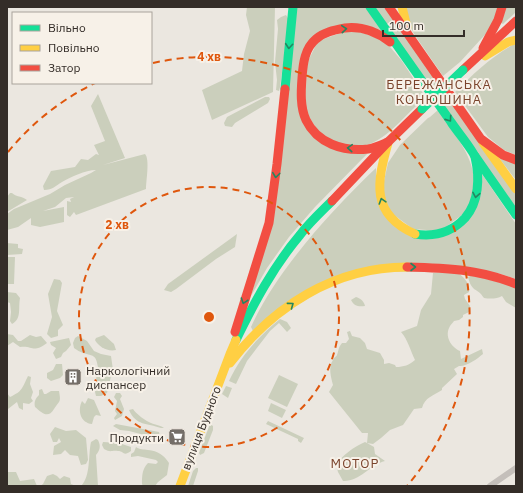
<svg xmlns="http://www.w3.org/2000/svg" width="523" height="493" font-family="'IBM Plex Sans',sans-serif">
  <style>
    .green { fill: #cbcfbc }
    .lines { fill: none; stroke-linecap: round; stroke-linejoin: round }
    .street { stroke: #c4bfba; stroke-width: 6 }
    .fast { stroke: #16e098; stroke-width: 9 }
    .slow { stroke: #ffcf43; stroke-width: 9 }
    .jam { stroke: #f24e42; stroke-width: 9 }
    .fast-bridge { stroke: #16e098; stroke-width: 9 }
    .oneway { stroke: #258660 }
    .ring { fill: none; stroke: #df570d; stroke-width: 2; stroke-dasharray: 7 5 }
    .labels { text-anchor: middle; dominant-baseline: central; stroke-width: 4; stroke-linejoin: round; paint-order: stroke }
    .poi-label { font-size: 12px; fill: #342d28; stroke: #f7f1e8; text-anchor: start }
    .street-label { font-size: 12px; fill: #342d28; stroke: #f7f1e8 }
    .neighbourhood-label { font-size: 13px; letter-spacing: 1px; fill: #7a432b; stroke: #f7f1e8 }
    .centre { fill: #df570d; stroke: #f7f1e8; stroke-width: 2 }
    .ring-label { font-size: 12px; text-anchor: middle; font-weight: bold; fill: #df570d; stroke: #f7f1e8; stroke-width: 4; stroke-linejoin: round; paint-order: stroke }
  </style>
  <rect width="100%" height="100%" fill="#ebe7e0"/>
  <g class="green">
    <path d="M247,7H275L273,92L212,120L202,90L242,71L244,54L250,31L246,15Z"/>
    <path d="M296,7H365L382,31L340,25L302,58L310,133L368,153L315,207L289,237L267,268L251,296L260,263Z"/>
    <path d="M374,7H385L438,82L431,89Z"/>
    <path d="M405,7H500L493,26L460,62L443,76L414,34L409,23Z"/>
    <path d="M504,7H516V12L503,24L501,23Z"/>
    <path d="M286,15L289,20L280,87L279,91L276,90L277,80L275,62L278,29L277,20L281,17Z"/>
    <path d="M352,29L385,41L402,61L424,95L416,103V106C400,121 381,146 356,147C348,147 329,139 321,136L305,110L307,63L318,41Z"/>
    <path d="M516,43V155L504,150L488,137L455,92C474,73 492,56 516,43Z"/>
    <path d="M98,94L125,158L103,165L145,154C150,159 146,181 146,189L76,215L74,212L70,217L67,215V201L71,202L70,199L74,197L66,198L55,207L43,211L64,207V222L40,227L31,225V218L18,227L7,230V214L14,209L50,194L65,185L91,173L96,170C85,170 71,177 62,182C55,186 53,190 44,190L43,186L51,171L75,167L81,159L88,160L96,154L99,155L94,145L105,141L91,106Z"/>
    <path d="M265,97H269L270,99L268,103L235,123L232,127L225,126L224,123L227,117Z"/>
    <path d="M449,99L516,194V210L442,105Z"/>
    <path d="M438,110C452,131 472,153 474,179C475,189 470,201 469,210L440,231L413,229L390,212L382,190L388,163L400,145L428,118L430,117Z"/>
    <path d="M499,158L516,161V180Z"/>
    <path d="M376,168V193L408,234L465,224L480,171L516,224V279L498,273L354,271L253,331L251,327C276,271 331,211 376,168Z"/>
    <path d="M10,193H12C16,197 22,196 27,200L7,212V197Z"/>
    <path d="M237,234L235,247L216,259L176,289L171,292L164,290L168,284Z"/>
    <path d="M7,243L18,244V248L23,249L22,254L7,255Z"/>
    <path d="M7,257H15L14,284H7Z"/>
    <path d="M455,271C463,276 470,282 469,292L464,295L465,299L470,306L469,312L463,315V317L459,320L454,321C453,323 451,324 450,326C444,336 451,347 460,351L461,359L482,349L483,354C477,359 466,367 459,366L454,369L457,374L442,388V390C433,396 425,397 422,408L414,409L403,425L390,430L381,438L373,444L367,443L374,447L375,454L385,461C370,465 359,482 343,481L338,472L336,465C342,455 354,447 365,442L367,443L368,433H362L329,392L333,385C331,377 328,367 333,360C334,357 336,357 337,355C339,349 338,348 342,343H346L349,339L347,332L350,331L352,336L360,338L365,343L367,349L380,353L384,360V364L389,363L395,365L396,367C404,367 409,365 415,360C410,350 408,340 401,332L417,326L421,310L431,294L433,273Z"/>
    <path d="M472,275L516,287V308L506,302L502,296C497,299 490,299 484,298C477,287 472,293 468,277Z"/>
    <path d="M54,279L60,280L62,283L57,311L63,325L58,330V336L51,338L47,334L52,317L48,294Z"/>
    <path d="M7,292L16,293L20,298C18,308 22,319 12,324L10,321L11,312L10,303L7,302Z"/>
    <path d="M356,297C360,298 364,301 365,306C358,307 354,306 351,300Z"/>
    <path d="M280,319L287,322L291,328L287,332L279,323L270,331L247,361L236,384L229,381C241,355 259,336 280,319Z"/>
    <path d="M7,334L13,335L18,341H21L30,335L36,337L41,336L47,343C32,354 33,345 20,347L13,342L7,346Z"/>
    <path d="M104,335L114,344L116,350C107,352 98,346 95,340L96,338Z"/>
    <path d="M78,336L87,341L94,351L101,354L111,356L113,370L111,376L107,393L101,396H96C93,387 98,379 96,370L98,367C96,355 94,356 83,353C80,352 77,350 74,348L73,343L75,338Z"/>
    <path d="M69,338L71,345L66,351L63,353L61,357L56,359L53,353L56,348L51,345L50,342Z"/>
    <path d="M56,364H62L63,375L60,378L51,381L47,378V373L53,370Z"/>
    <path d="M279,375L298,384L287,407L268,398Z"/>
    <path d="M28,376L31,377L30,384L33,392L31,398L33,401L29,404L23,403V410L19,408L17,402L8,409L7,408V393L10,397C23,391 22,388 28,376Z"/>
    <path d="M226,386L232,388L228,398L222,394Z"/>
    <path d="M42,389L44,394H46L51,391H59C61,403 60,400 54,409C48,419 42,413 35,407C34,402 35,399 39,395V390Z"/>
    <path d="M116,393H120L122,396L120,399L124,409L122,416L115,420L114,418L117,414L115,411L117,401L114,397Z"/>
    <path d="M88,398L94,400L101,416L96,415L94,417L92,424C81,423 77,411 82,401L85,404Z"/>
    <path d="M271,403L286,410L282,418L268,411Z"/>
    <path d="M133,409C136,414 146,421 151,423C156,425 160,425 164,428H161C147,423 136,426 129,410Z"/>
    <path d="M268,421L304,438L301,443L298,441V439L266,424Z"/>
    <path d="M116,424L159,432L160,436L156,438L129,431L120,430L113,426Z"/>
    <path d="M210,424L213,426V430L204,453L200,455L199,453Z"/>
    <path d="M55,427L66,431L76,430L86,438L88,460L86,464L81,465L78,456L70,455L65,450L61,454L53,455L54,446L61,442L59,438L57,442H53L50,434Z"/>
    <path d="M96,439L98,440C101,446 100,450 96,455L98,486H81C91,476 88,455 91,442Z"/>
    <path d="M103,442L119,443L131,447V451C123,457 124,451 118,451C111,450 111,453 104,449L102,445Z"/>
    <path d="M136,447C140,450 143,449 148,450C158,451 164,455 169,463L167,475L158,482L155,486H143L142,484C142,476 142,469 148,463L156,464L158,462L156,460L138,456L131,457V454L134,452Z"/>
    <path d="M196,468H198V471L193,486H188L193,471Z"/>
    <path d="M7,472H16L20,481L34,479L37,486H7Z"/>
    <path d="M53,474L57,476L60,479L64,476L70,478L71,484L76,486H40L43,484L47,476Z"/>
  </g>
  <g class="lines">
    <path class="street" d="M490,486L516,468"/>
    <g class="fast">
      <path d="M370,7C397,45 424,84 451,122C456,130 473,150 475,157C480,178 479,202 465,218C451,233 434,237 415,234"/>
      <path d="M285,89L293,7"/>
      <path d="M475,156L516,215"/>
      <path d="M236,340C254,303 273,267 300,235C309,223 321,212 332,201"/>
    </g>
    <g class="slow">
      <path d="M402,7L407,27"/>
      <path d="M485,56L508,42L516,40"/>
      <path d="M388,143C377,182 370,214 415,234"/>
      <path d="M483,143L516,189"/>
      <path d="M230,363C273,307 334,267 407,267"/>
      <path d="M180,486L230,354L236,340"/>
    </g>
    <g class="jam">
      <path d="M389,7L481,139L503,155L516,160"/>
      <path d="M483,48L498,20L502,7"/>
      <path d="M463,70L516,21"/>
      <path d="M388,142C381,145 375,148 368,149C343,152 317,143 306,120C300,107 301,91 302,78C303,63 305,48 316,39C324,32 335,30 345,28C362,26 377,32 390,42"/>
      <path d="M332,201L388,142L422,109"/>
      <path d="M407,267C447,268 478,269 516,284"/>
      <path d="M235,332L269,223L277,164L285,89"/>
    </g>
    <path class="fast-bridge" d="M422,109L463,70"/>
  </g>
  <defs><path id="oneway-chevron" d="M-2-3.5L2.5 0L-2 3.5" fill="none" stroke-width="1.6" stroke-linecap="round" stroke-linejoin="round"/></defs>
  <g class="oneway">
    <use href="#oneway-chevron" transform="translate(344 29) rotate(-5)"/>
    <use href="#oneway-chevron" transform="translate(289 46) rotate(95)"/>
    <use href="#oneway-chevron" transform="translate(449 119) rotate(55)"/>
    <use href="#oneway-chevron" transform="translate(350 148) rotate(-176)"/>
    <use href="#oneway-chevron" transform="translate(276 175) rotate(97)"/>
    <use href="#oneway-chevron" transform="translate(476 195) rotate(100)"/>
    <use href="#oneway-chevron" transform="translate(382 201) rotate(-107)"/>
    <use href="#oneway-chevron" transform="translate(413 267)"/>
    <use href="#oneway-chevron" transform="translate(244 301) rotate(109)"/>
    <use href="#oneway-chevron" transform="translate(291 305) rotate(-36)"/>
  </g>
  <g class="ring">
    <circle cx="209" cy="317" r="130"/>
    <path d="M8 152A260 260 0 0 1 95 83M153 63A260 260 0 0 1 407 486"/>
  </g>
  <defs>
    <symbol id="building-square" viewBox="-11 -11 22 22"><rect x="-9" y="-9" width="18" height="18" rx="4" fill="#746e68" stroke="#f7f1e8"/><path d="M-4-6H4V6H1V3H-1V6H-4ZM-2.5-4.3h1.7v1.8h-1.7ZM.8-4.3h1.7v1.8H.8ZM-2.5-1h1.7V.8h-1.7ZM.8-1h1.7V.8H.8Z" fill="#fff"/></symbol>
    <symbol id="supermarket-square" viewBox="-11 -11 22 22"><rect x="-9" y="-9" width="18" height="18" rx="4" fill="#746e68" stroke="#f7f1e8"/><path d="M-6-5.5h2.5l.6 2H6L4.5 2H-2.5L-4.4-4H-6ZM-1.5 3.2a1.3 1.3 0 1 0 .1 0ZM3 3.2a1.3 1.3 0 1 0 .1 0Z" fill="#fff"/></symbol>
  </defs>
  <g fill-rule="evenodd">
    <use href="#building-square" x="63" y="367" width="20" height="20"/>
    <use href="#supermarket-square" x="167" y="427" width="20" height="20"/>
  </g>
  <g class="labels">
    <g class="poi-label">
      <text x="86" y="370">Наркологічний<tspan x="86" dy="14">диспансер</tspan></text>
      <text x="164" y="437" text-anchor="end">Продукти</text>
    </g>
    <g class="street-label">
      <text transform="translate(201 428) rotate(-69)">вулиця Будного</text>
    </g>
    <g class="neighbourhood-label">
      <text x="439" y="84">БЕРЕЖАНСЬКА<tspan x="439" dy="15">КОНЮШИНА</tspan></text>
      <text x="355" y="463">МОТОР</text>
    </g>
  </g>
  <circle cx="209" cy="317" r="6" class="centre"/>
  <g class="ring-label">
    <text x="209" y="61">4 хв</text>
    <text x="117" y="229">2 хв</text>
  </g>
  <rect width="523" height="493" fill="none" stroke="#342d28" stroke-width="16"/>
  <rect x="12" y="12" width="140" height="72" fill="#f7f1e8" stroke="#a9a39b"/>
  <rect x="20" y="25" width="20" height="6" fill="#16e098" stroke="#a9a39b"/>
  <text x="48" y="32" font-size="12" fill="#342d28">Вільно</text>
  <rect x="20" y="45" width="20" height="6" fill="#ffcf43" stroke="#a9a39b"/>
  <text x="48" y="52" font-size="12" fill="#342d28">Повільно</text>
  <rect x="20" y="65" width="20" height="6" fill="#f24e42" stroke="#a9a39b"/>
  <text x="48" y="72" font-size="12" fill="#342d28">Затор</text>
  <path d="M383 30v6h81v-6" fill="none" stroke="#342d28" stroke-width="2"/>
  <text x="389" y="30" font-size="12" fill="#342d28" stroke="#f7f1e8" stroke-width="3" paint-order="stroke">100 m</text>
</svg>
